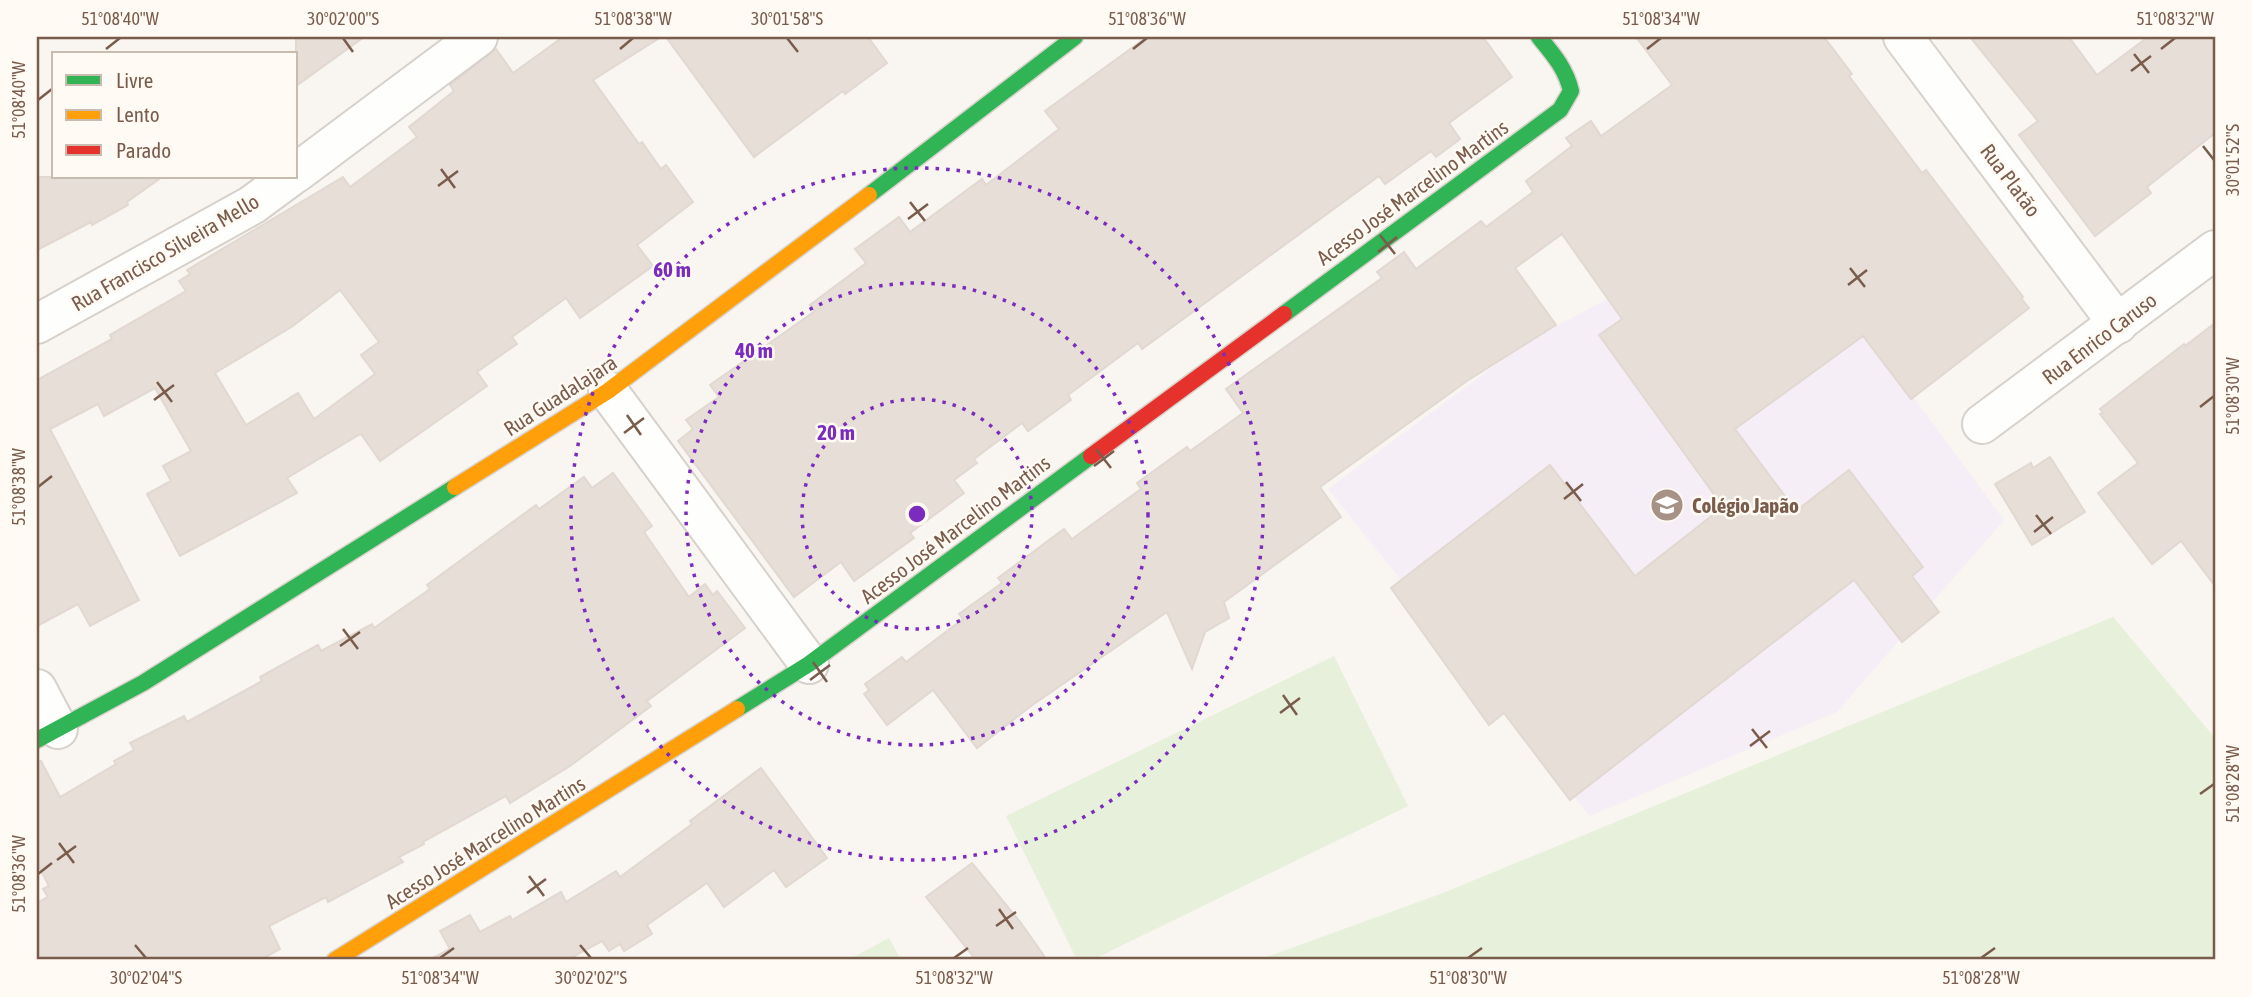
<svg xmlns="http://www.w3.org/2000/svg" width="2252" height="997" font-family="'Asap Condensed',sans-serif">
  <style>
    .education { fill: #f6eef6 }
    .green { fill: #e7f0db }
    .building { fill: #e6ded7; stroke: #e2d8d2; stroke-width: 2; fill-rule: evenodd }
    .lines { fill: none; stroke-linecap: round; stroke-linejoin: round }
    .street-casing { stroke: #d7d1cb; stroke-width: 42 }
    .fast-casing { stroke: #d9d2cb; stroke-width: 19 }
    .slow-casing { stroke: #d9d2cb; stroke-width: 19 }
    .jam-casing { stroke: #d9d2cb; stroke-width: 19 }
    .street { stroke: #fefefd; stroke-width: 38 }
    .fast { stroke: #30b455; stroke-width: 16 }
    .slow { stroke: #ff9f0a; stroke-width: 16 }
    .jam { stroke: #e5322d; stroke-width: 16 }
    .ticks { fill: none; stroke: #7a5c4d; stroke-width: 2.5 }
    .ring { fill: none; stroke: #7b2cbf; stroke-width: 3.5; stroke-dasharray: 3.5 7 }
    .labels { text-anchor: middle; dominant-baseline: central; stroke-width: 5; stroke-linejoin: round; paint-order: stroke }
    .street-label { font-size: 21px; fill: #7a5c4d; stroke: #fffaf3 }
    .poi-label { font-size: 21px; font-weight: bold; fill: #7a5c4d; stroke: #fffaf3; text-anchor: start }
    .centre { fill: #7b2cbf; stroke: #fffaf3; stroke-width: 3.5 }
    .ring-label { font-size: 21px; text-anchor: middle; font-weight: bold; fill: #7b2cbf; stroke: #fffaf3; stroke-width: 5; stroke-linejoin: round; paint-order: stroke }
    .neatline { fill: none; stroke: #7a5c4d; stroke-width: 2.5 }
    .ticks-label { font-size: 18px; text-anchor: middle; fill: #7a5c4d }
  </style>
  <rect width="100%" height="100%" fill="#f9f5f0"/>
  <path class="education" d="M1776,210L2004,520L1837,712L1590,816L1328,489L1528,341Z"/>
  <g class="green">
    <path d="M2113,617L2215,738V960H1258L1443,893Z"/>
    <path d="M1334,656L1408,806L1092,960H1077L1006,816Z"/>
    <path d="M889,938L901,960H848Z"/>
  </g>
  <g class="building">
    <path d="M296,37H364L296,86Z"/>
    <path d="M563,37H661L593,80L639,144L642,142L661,169L666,165L693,202L637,245L653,266L580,318L566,298L512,337L517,344L477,372L487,386L380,461L361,434L357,436L287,478L297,493L180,556L147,494L171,481L163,466L191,451L155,388L104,416L98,404L50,429L139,600L90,626L78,604L37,626V380L112,339L110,335L186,291L179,281L190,274L187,270L343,177L350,187L417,137L409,127L454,91L450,85L496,49L513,73ZM340,290L379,342L361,355L375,374L314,419L298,393L246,425L215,373L293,326Z"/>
    <path d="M666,37H868L887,63L845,94L843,91L754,157Z"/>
    <path d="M1147,37H1483L1512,77L1449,123L1460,139L1436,157L1431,151L1385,184L1379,176L1142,349L1138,343L1068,395L1071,400L1028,431L1022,423L974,459L977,463L954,480L964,493L910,533L914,538L854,581L841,562L794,597L678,441L693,429L686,420L719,397L710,385L815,311L810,305L866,263L855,249L899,217L910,232L982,179L986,185L1059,129L1045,111Z"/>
    <path d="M1636,37H1824L1852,74L1849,76L1922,173L1926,170L2023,297L2021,298L2029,308L1911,399L1863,336L1735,429L1796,511L1849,470L1923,567L1912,576L1939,612L1902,642L1854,580L1570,800L1504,713L1489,725L1391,588L1550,465L1635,576L1723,507L1599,335L1622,319L1562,234L1515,268L1556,325L1467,381L1320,487L1341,517L1224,602L1229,618L1205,632L1192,669L1167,612L1031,706L977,748L933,690L887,725L864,694L869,690L865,684L902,657L906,662L963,619L959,614L1002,583L998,578L1064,529L1072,539L1141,489L1137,483L1187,447L1190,451L1243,413L1226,389L1382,278L1377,272L1404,252L1416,269L1481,221L1486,227L1533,192L1526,181L1572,146L1566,138L1591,121L1601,136L1672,85Z"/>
    <path d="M1970,37H2069L2097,75L2148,37H2215V133L2147,187L2151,193L2095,236L2019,135L2038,121Z"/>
    <path d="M37,177H162L127,202L128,205L92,225L91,222L37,250Z"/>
    <path d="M2215,323V586L2181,541L2152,564L2098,493L2138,463L2100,414L2103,413L2100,409L2184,344L2185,346Z"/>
    <path d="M2050,457L2085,512L2032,545L1995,484L2031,463L2033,468Z"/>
    <path d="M613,473L652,526L644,532L689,597L705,584L713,595L717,591L745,628L647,701L651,706L570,766L510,803L506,796L423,842L424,844L399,857L403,862L328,902L326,897L269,926L280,949L260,960H37V903L48,897L43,889L49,886L37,863V762L41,761L60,797L116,764L114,761L134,750L130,743L184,716L187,722L262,681L260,677L318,645L321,651L372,624L374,628L430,589L427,585L536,505L539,509L584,477L592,488Z"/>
    <path d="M761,768L827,858L786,887L774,870L724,907L707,883L647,925L652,934L624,951L620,944L609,951L602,941L567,960H429L450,949L440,931L470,915L480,932L510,916L512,920L561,892L566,902L616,871L620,877L692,824L690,821Z"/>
    <path d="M972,863L1021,923L1047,960H976L926,897Z"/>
  </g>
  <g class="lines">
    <defs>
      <g id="street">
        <path d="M1903,37L2118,324"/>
        <path d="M296,173L478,37"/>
        <path d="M37,324L252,205L290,177"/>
        <path d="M608,391L809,664"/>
        <path d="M1982,424L2215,250"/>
        <path d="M37,689L58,729"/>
      </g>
      <g id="fast">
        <path d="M869,195L1075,37"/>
        <path d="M1284,314L1560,110L1571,91C1566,69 1553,54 1539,37"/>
        <path d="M737,709L809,664L1091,456"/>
        <path d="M37,740L143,683L455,487"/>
      </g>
      <g id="slow">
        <path d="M455,487L608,391L869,195"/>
        <path d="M335,960L737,709"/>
      </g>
      <path id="jam" d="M1091,456L1284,314"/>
    </defs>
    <use href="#street" class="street-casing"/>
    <use href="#fast" class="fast-casing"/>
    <use href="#slow" class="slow-casing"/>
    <use href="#jam" class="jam-casing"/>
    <use href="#street" class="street"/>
    <use href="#fast" class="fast"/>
    <use href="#slow" class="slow"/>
    <use href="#jam" class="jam"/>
  </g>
  <path class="ticks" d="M343,38L353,52M787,38L798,52M106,49L120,38M620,49L633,38M1133,49L1147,38M1647,49L1661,38M2161,49L2175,38M2134,54L2149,73M2131,71L2151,56M38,100L52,89M2203,146L2214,160M441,169L455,188M438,186L458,171M910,202L925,221M908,219L928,204M1380,235L1395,254M1378,252L1397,237M1850,268L1865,287M1848,285L1867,270M157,382L172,402M154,400L174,385M2200,407L2214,396M627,415L641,435M624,433L644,418M1096,449L1111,468M1094,466L1114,451M1566,482L1581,501M38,487L52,476M1564,499L1583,484M2036,515L2051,534M2034,532L2053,517M343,629L358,649M340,646L360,632M813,662L827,682M810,680L830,665M1283,695L1297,715M1280,713L1300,698M1752,729L1767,748M1750,746L1770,731M2200,794L2214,784M59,843L74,863M57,860L76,846M38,874L52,863M529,876L544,896M527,893L546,879M999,909L1013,929M996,926L1016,912M135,945L146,958M580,945L591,958M440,958L454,948M954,958L968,948M1468,958L1482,948M1981,958L1995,948"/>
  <g class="ring">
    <circle cx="917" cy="514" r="115"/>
    <circle cx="917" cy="514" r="231"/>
    <circle cx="917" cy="514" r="346"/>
  </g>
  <defs>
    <symbol id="school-disc" viewBox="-11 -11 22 22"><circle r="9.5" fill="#a69286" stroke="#fffaf3"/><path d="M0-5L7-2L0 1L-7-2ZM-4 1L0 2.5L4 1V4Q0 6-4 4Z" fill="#fff"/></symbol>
  </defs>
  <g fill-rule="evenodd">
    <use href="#school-disc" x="1648" y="486" width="38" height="38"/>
  </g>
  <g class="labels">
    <g class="street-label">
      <text transform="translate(2011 180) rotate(53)">Rua Platão</text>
      <text transform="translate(1412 192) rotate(-36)">Acesso José Marcelino Martins</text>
      <text transform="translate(165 252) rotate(-30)">Rua Francisco Silveira Mello</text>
      <text transform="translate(2099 338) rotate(-37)">Rua Enrico Caruso</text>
      <text transform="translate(560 395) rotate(-33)">Rua Guadalajara</text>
      <text transform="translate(955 529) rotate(-37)">Acesso José Marcelino Martins</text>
      <text transform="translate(485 842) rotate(-32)">Acesso José Marcelino Martins</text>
    </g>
    <g class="poi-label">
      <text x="1692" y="505">Colégio Japão</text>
    </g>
  </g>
  <circle cx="917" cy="514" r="10" class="centre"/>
  <g class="ring-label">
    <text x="672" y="277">60 m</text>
    <text x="754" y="358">40 m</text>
    <text x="836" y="440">20 m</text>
  </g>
  <rect width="2252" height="997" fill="none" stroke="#fffaf3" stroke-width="77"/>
  <rect x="52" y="52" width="245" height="126" fill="#fffaf3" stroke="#cabbb1" stroke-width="2"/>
  <rect x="66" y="75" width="35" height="10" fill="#30b455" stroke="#cabbb1" stroke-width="2"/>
  <text x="116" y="88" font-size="21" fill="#7a5c4d">Livre</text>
  <rect x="66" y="110" width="35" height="10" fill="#ff9f0a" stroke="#cabbb1" stroke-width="2"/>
  <text x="116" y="122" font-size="21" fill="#7a5c4d">Lento</text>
  <rect x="66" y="145" width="35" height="10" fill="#e5322d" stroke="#cabbb1" stroke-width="2"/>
  <text x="116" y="158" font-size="21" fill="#7a5c4d">Parado</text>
  <rect x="38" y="38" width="2176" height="920" class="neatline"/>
  <g class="ticks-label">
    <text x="120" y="25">51°08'40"W</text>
    <text x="343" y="25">30°02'00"S</text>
    <text x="633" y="25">51°08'38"W</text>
    <text x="787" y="25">30°01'58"S</text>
    <text x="1147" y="25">51°08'36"W</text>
    <text x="1661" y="25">51°08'34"W</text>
    <text x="2175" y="25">51°08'32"W</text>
    <text transform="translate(19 100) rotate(-90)" y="6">51°08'40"W</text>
    <text transform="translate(2233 160) rotate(-90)" y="6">30°01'52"S</text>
    <text transform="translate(2233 396) rotate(-90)" y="6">51°08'30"W</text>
    <text transform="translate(19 487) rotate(-90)" y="6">51°08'38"W</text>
    <text transform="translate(2233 784) rotate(-90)" y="6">51°08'28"W</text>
    <text transform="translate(19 874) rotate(-90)" y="6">51°08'36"W</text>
    <text x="146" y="984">30°02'04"S</text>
    <text x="440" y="984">51°08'34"W</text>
    <text x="591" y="984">30°02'02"S</text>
    <text x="954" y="984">51°08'32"W</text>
    <text x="1468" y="984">51°08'30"W</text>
    <text x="1981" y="984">51°08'28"W</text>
  </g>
</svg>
